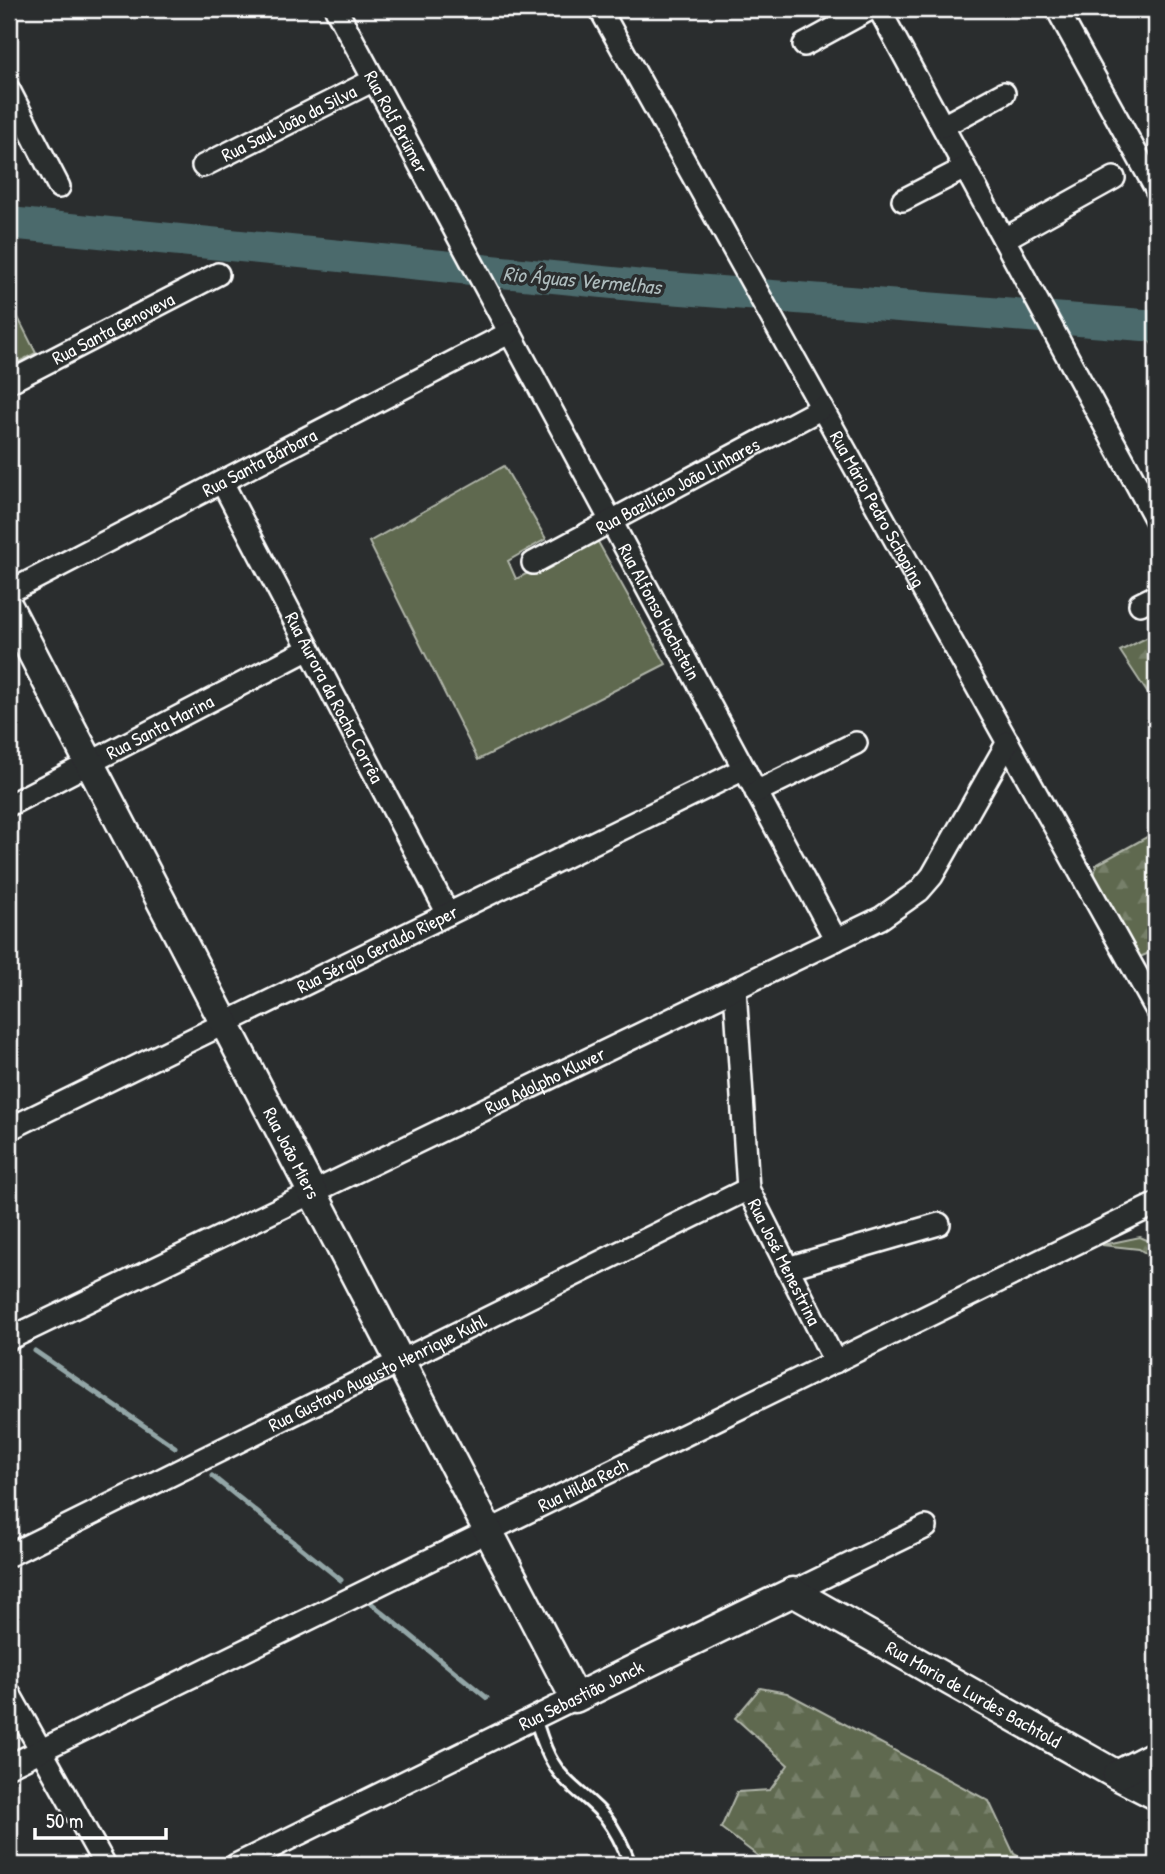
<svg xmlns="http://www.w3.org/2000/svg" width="1165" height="1874" font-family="'Patrick Hand',sans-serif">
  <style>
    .green { fill: #5f6950; stroke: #afb4a8; stroke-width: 2 }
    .forest { fill: url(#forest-firs); stroke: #afb4a8; stroke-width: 2 }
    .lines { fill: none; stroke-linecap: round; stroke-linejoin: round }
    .stream { stroke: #93a6a7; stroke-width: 5 }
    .river { stroke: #4b6a6c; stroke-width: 32 }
    .lane-casing { stroke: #fff; stroke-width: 16 }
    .street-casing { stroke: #fff; stroke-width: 26 }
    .secondary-casing { stroke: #fff; stroke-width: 33 }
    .lane { stroke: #2a2d2e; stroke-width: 10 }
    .street { stroke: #2a2d2e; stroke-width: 21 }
    .secondary { stroke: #2a2d2e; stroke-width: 28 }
    .labels { text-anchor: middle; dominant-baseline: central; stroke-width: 7; stroke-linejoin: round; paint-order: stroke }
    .street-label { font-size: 19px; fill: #fff; stroke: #2a2d2e }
    .water-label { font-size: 21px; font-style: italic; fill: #aebcbd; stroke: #2a2d2e }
  </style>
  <defs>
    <pattern id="forest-firs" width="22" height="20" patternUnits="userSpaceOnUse" patternTransform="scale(1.75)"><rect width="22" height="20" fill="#5f6950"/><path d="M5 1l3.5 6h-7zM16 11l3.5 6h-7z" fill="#77806a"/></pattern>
  </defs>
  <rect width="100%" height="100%" fill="#2a2d2e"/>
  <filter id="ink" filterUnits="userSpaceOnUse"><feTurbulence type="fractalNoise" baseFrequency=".0143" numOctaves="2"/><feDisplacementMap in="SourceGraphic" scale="14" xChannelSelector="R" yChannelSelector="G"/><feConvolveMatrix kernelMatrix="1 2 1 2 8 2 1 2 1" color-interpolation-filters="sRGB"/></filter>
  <g filter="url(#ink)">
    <g class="green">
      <path d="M9,300L36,353L9,367Z"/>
      <path d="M504,466L546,539L508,561L516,579L597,540L666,664L478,760L369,542Z"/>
    </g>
    <g class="forest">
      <path d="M1134,315L1156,317V351Z"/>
      <path d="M1156,633V706L1120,651Z"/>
      <path d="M1156,832V950L1140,957L1094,878L1096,865Z"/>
      <path d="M1140,1237L1156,1244V1260L1139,1249L1102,1245Z"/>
      <path d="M760,1688L787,1693L989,1801L1014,1854L1035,1865H770L721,1828L737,1792L770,1790L788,1765L735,1718Z"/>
    </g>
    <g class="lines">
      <g class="stream">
        <path d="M35,1351L175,1447"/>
        <path d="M212,1476L341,1580"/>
        <path d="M372,1604L487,1698"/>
      </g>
      <path class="river" d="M9,223L643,286L1156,326"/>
      <defs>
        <path id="lane" d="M535,1718C540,1733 544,1749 553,1763C566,1786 590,1798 606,1818C616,1831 623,1846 629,1861"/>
        <g id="street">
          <path id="s1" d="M336,9L836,940"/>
          <path id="s2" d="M600,9L1156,1009"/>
          <path d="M879,9L1156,520"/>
          <path d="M1057,9L1156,189"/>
          <path d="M804,45L870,9"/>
          <path d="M9,90L59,187"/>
          <path d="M943,126L1004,93"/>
          <path id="s3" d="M203,166L374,80"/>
          <path d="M903,200L965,168"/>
          <path d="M1004,239L1114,178"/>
          <path id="s4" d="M9,382L218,274"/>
          <path id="s5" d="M222,482L448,914"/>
          <path id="s6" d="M533,563L822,408"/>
          <path id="s7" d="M9,592L509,333"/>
          <path d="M1140,604L1156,596"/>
          <path d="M756,792L856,743"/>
          <path id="s8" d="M9,805L309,649"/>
          <path id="s9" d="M735,989L748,1189L835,1362"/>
          <path id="s10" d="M9,1129L744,769"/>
          <path d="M787,1268L939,1224"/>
          <path id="s11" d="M9,1339L881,918L919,891L932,876L1008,742"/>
          <path id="s12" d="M9,1555L748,1189"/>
          <path d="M793,1592L926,1527"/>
          <path d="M9,1693L105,1865"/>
          <path id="s13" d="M9,1766L1156,1204"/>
          <path d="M236,1865L575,1698"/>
        </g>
        <g id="secondary">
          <path id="s14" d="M9,608L575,1698L793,1592L1117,1775L1156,1795"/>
          <path d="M1117,1775L1156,1755"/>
        </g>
      </defs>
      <use href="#lane" class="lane-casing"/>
      <use href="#street" class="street-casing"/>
      <use href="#secondary" class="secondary-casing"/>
      <use href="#lane" class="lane"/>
      <use href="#street" class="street"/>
      <use href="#secondary" class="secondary"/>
    </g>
  </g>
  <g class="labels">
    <g class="street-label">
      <text stroke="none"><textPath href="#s1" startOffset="128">Rua Rolf Brümer</textPath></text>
      <text stroke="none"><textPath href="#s3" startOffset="96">Rua Saul João da Silva</textPath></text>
      <text stroke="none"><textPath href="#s4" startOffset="117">Rua Santa Genoveva</textPath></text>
      <text stroke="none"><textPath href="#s7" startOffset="282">Rua Santa Bárbara</textPath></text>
      <text stroke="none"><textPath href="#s6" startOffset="164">Rua Bazilício João Linhares</textPath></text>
      <text stroke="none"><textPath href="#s2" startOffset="572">Rua Mário Pedro Schoping</textPath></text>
      <text stroke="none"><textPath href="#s1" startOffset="684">Rua Alfonso Hochstein</textPath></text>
      <text stroke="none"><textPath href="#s5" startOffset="243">Rua Aurora da Rocha Corrêa</textPath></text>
      <text stroke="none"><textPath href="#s8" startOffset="170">Rua Santa Marina</textPath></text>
      <text stroke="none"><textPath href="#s10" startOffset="410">Rua Sérgio Geraldo Rieper</textPath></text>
      <text stroke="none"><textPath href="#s11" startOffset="595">Rua Adolpho Kluver</textPath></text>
      <text stroke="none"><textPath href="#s14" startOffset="614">Rua João Miers</textPath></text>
      <text stroke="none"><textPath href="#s9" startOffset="282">Rua José Menestrina</textPath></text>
      <text stroke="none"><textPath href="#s12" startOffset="411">Rua Gustavo Augusto Henrique Kuhl</textPath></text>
      <text stroke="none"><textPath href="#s13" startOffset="639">Rua Hilda Rech</textPath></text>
      <text stroke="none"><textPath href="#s14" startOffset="1678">Rua Maria de Lurdes Bachtold</textPath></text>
      <text transform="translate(581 1695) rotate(-26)">Rua Sebastião Jonck</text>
    </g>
    <g class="water-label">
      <text transform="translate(582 280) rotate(5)">Rio Águas Vermelhas</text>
    </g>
  </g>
  <rect width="1165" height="1874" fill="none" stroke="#2a2d2e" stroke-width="35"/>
  <rect x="18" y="18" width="1130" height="1839" fill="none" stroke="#fff" stroke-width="2.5" filter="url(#ink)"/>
  <path d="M35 1828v10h131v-10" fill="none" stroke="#ffffff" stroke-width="3.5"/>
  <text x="46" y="1828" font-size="21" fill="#ffffff" stroke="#2a2d2e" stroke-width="5" paint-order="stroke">50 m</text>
</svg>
